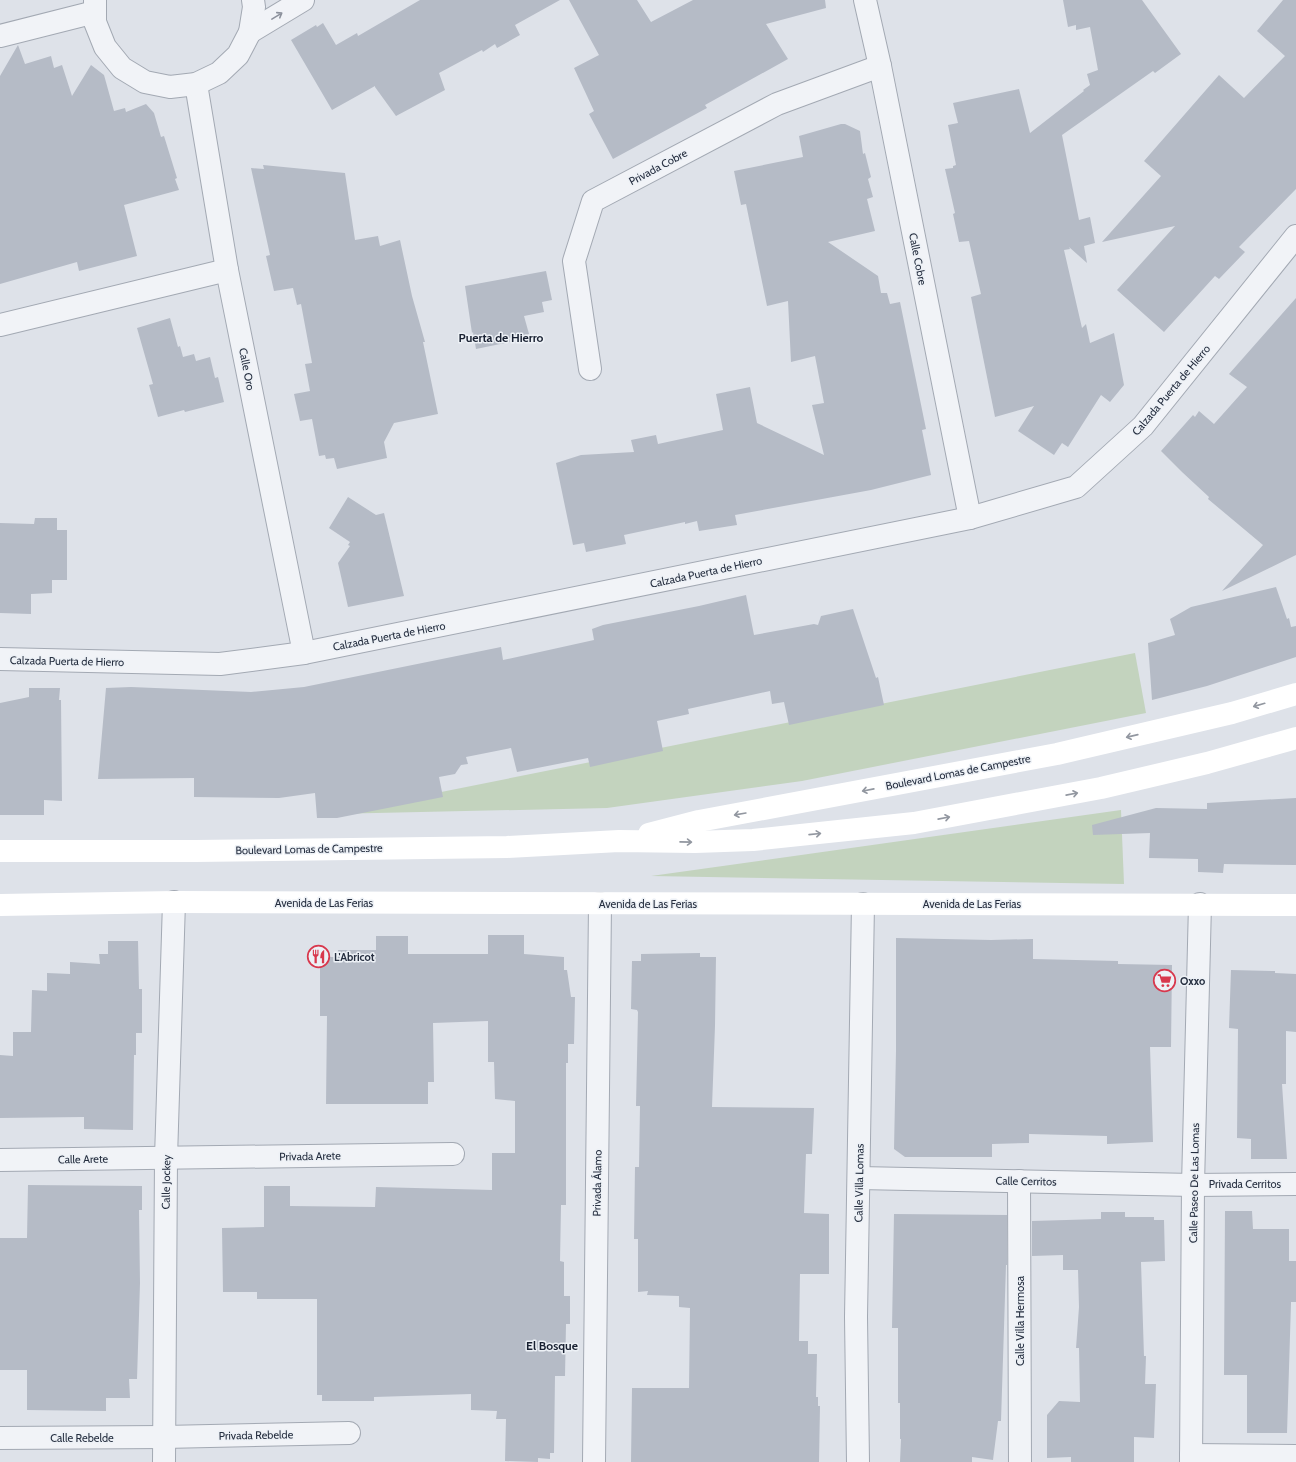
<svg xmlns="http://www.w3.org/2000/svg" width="1296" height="1462" font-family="Cabin,sans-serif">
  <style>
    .green { fill: #c3d3be }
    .building { fill: #b5bbc6 }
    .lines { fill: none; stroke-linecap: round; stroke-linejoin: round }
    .minor-casing { stroke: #a3a9b3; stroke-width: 24 }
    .tertiary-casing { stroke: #a3a9b3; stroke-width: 24 }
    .minor { stroke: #f1f3f7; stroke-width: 22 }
    .tertiary { stroke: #f1f3f7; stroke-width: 22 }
    .secondary { stroke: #fff; stroke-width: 22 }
    .oneway { stroke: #8c919c }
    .oneway2 { stroke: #9297a0 }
    .labels { text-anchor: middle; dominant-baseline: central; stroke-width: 3; stroke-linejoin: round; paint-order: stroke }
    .street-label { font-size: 11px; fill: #262f40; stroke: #edf1f6 }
    .poi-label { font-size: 11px; font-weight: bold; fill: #262f40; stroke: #edf1f6; text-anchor: start }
    .neighbourhood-label { font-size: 12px; font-weight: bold; fill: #182031; stroke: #edf1f6 }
  </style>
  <rect width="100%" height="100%" fill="#dee2e9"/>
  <g class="green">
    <path d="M1135,653L1146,713L802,781L607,808L331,814Z"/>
    <path d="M1121,810L1124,884L651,876Z"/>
  </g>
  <g class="building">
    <path d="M420,0H560L515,25L520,35L497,48L495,44L483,52L482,50L439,73L445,90L396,116L375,87V86L332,110L291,40L316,25L317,27L323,23L336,45L357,33L358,36Z"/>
    <path d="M569,0H637L651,22L693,0H825L826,8L766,24L788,59L705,105L707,108L613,159L589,114L594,111L574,68L599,55Z"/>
    <path d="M1063,0H1142L1181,54L1155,73L1153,71L1062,135L1079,220L1090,217L1095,243L1084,246L1087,263L1069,247L1070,249L1064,250L1082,328L1086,324L1090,343L1114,333L1124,385L1110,402L1101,395L1068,447L1062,443L1054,455L1018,431L1034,406L995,417L971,297L981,294L969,241L959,242L953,214L955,213L945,169L953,168V166L956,165L948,125L958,123L953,103L1019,89L1030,133L1084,91L1083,90L1090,85L1087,74L1098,70L1090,27L1076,30V25L1068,27Z"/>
    <path d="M1283,0H1296V189L1239,247L1245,252L1219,279L1215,276L1164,332L1117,290L1175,226L1102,242L1161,176L1144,161L1219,75L1244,98L1285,56L1257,31Z"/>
    <path d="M18,45L25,64L51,56L54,68L62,65L72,96L91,65L104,75L114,111L125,108L126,112L146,104L154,113L161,137L164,136L177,178L175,179L179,190L124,205L137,256L79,271L77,262L0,284V76Z"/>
    <path d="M841,124H845L860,131L863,154L865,153L871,177L868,179L873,197L867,199L875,231L828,242L878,276L881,293H887L890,304L900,302L926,429L922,430L931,475L871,490L735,515L737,525L699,531L697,521L685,524V522L624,535L626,544L586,552L584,543L573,545L556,463L581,455L634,452L631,440L656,435L658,444L723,430L716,394L750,387L757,423L824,455L812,405L824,403L815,356L791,362L788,301L767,306L746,204L741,205L734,171L803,157L799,136Z"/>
    <path d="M263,165L345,173L355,240L378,236L380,246L400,240L412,296L425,342H423L438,414L394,423L384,442L387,458L337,469L334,458L326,459L325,455L319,456L312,419L300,421L294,394L310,391L305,364L312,363L301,304L297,305L293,288L274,291L266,256L270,255L251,168L264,169Z"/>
    <path d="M546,271L552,300L542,302L544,312L524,316L529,334L509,338L510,342L476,349L473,332L472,333L465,286Z"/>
    <path d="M1296,298V555L1222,591L1263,545L1208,499L1209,497L1182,472L1161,451L1193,415L1195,417L1199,411L1214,424L1247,387L1229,374Z"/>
    <path d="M170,318L178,347L180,346L183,357L194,354L196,361L210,357L215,378L218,377L224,402L185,412L184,410L158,417L149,385L153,384L137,328Z"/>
    <path d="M348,497L376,515L384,513L404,596L348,607L338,563L350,546L348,545L350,542L329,528Z"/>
    <path d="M35,518H57V530H67V580H52V593L31,594V614L0,613V523L34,524Z"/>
    <path d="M1276,587L1287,619L1289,618L1291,627L1296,626V657L1207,686L1152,700L1148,643L1175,635L1170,619L1191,607Z"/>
    <path d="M746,595L754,635L814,624L818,625L821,616L853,609L876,678L878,677L884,705L789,725L784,702L772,704L770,691L688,709L689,714L657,721L663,751L590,767L588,758L517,772L511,748L466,757L468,764L461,765L455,774L439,777L443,797L337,818H317L315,793L279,798L194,797V778L98,779L106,688L131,687L251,692L304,687L501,647L503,660L594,640L592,629L603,625L699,606Z"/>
    <path d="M29,688H60L59,700H61L62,801L44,800V815H0V703L29,697Z"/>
    <path d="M1296,798V865L1224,864L1223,873L1198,872V859L1149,858L1150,833L1093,835L1092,825L1156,808L1207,809V803Z"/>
    <path d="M488,935H524V954L564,957V970H567L571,997H575L574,1044H568V1063H566V1205H561L560,1261L564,1262V1296H570V1324H566L565,1376H555L554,1453H550V1459L538,1458V1462L505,1461L506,1419H496L497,1411L471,1410V1394L374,1397V1401H322V1395H317V1299H257V1292H223L222,1228L264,1227V1186H290V1206L375,1207L376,1187L492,1190V1153H515V1101L495,1099L494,1062H488V1021L433,1023L434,1082H428V1104H326L327,1016H320V957H338V950H376V936H408V954H488Z"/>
    <path d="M896,938L991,940L1033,939V959L1118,961V964L1172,965L1171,1047H1150L1153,1142L1107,1144V1136L1029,1134V1143L992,1144V1157H905L894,1149L896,1051Z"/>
    <path d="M108,941H138L139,989H142V1033H136V1055H134L133,1130L84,1129V1117L0,1118V1055L13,1056V1032H31L32,990L47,991V973L70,974V962L100,964L99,954H108Z"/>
    <path d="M700,953V957H716L715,1026L712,1107L814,1108L812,1154H806L804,1213L829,1214V1274H800L799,1341H808V1354H817L816,1397H818V1406H820L819,1462H631L632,1388H689L690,1308L679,1307V1296L647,1295L648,1291L638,1292V1239H634L635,1167H639L640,1106H636L638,1012L637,1010L631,1009L632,961H641V954Z"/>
    <path d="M1231,970L1275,971V973L1296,974V1032L1286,1031V1084H1282L1287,1159H1251V1139L1237,1138L1238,1029L1229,1028Z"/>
    <path d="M28,1185L142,1186V1210H139L140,1283L137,1379H129L130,1398H106V1411L27,1410V1370H0V1238H27Z"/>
    <path d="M1225,1211H1252L1253,1229H1289V1261H1296V1302H1291V1303L1287,1433H1247V1375H1224Z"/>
    <path d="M1101,1212H1125V1217H1154V1220H1164L1165,1261L1141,1262L1144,1356H1146L1145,1384H1156L1154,1438L1134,1437V1462H1071V1457L1047,1458V1415L1059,1401L1080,1402L1079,1348H1076L1079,1307L1078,1270H1063V1255L1032,1256V1221L1101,1219Z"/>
    <path d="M894,1214L1007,1215V1265H1006L1001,1421H998L993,1460L972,1457V1462H900L901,1439H900V1403H898V1328H892Z"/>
  </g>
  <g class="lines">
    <defs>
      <g id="minor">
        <path d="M865,0L880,66L970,518"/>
        <path d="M196,84L227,270L304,653"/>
        <path d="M0,325L227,270"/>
        <path d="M590,369L574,261L593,201L777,104L880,66"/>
        <path d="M0,1160L453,1154"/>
        <path d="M859,1178L1193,1185L1296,1184"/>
        <path d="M1019,1181L1020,1462"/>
        <path d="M0,1438L164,1437L349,1433"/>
        <path d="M1191,1455L1296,1456"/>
        <path d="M164,1462L166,1158L174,902"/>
        <path d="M594,1462L600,904"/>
        <path d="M858,1462L856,1317L863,904"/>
        <path d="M1191,1462L1193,1185L1200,904"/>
      </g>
      <g id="tertiary">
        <path d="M95,0V22L105,47L122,68L145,82L170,87L196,84L219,73L238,55L250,32L254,7L253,0"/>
        <path d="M250,32L303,0"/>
        <path d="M0,36L95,12"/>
        <path d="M0,659L220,664L304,653L970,518L1076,487L1143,426L1296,236"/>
      </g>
    </defs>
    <use href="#minor" class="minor-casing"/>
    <use href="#tertiary" class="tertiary-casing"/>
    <use href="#minor" class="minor"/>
    <use href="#tertiary" class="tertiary"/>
    <g class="secondary">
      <path d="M649,834L699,821L1057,754L1232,713L1296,694"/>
      <path d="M0,851H195L507,847L619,841L695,842L753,840L914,823L1101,788L1207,763L1296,738"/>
      <path d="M0,905L174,902L1296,905"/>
    </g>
  </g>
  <defs><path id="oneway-shaft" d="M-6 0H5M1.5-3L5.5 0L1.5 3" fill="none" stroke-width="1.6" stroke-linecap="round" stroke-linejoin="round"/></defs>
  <use class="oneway" href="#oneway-shaft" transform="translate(277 16) rotate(-31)"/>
  <g class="oneway2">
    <use href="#oneway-shaft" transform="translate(1259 705) rotate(164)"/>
    <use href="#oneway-shaft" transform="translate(1132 736) rotate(167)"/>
    <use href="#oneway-shaft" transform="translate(868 790) rotate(169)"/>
    <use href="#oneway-shaft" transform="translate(1072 794) rotate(-11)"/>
    <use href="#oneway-shaft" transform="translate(740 814) rotate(170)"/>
    <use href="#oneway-shaft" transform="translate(944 818) rotate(-11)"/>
    <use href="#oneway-shaft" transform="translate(815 834) rotate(-6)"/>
    <use href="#oneway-shaft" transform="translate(686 842) rotate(1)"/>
  </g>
  <defs>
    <symbol id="restaurant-ring" viewBox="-11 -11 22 22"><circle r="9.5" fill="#edf1f6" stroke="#d8384d" stroke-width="1.5"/><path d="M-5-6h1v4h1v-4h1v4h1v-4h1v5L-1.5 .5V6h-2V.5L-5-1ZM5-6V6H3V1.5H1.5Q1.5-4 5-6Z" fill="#d8384d"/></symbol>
    <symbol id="supermarket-ring" viewBox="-11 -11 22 22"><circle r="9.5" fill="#edf1f6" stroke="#d8384d" stroke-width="1.5"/><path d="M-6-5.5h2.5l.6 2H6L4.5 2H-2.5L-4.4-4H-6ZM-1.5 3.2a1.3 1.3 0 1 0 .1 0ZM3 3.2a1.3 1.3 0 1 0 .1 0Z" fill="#d8384d"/></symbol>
  </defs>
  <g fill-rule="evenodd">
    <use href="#restaurant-ring" x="306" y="944" width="25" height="25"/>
    <use href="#supermarket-ring" x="1152" y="968" width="25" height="25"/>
  </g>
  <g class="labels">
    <g class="street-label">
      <text transform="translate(658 167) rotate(-28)">Privada Cobre</text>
      <text transform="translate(918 259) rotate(79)">Calle Cobre</text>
      <text transform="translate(247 369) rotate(79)">Calle Oro</text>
      <text transform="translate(1171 390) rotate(-50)">Calzada Puerta de Hierro</text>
      <text transform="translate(706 572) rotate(-12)">Calzada Puerta de Hierro</text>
      <text transform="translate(389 636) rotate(-11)">Calzada Puerta de Hierro</text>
      <text transform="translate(67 661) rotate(1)">Calzada Puerta de Hierro</text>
      <text transform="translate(958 772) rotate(-11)">Boulevard Lomas de Campestre</text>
      <text transform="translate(309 849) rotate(-1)">Boulevard Lomas de Campestre</text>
      <text x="324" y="903">Avenida de Las Ferias</text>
      <text x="648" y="904">Avenida de Las Ferias</text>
      <text x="972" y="904">Avenida de Las Ferias</text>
      <text transform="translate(310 1156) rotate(-1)">Privada Arete</text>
      <text transform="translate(83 1159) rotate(-1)">Calle Arete</text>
      <text transform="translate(1026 1181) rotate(1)">Calle Cerritos</text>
      <text transform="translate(166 1182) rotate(-89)">Calle Jockey</text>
      <text transform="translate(597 1183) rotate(-89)">Privada Álamo</text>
      <text transform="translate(859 1183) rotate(-89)">Calle Villa Lomas</text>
      <text transform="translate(1194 1183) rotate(-89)">Calle Paseo De Las Lomas</text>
      <text x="1245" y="1184">Privada Cerritos</text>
      <text transform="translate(1020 1321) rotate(-90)">Calle Villa Hermosa</text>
      <text transform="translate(256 1435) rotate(-1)">Privada Rebelde</text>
      <text x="82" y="1438">Calle Rebelde</text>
    </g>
    <g class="poi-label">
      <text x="334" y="957">L'Abricot</text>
      <text x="1180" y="981">Oxxo</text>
    </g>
    <g class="neighbourhood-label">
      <text x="501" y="337">Puerta de Hierro</text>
      <text x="552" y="1345">El Bosque</text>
    </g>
  </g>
</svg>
